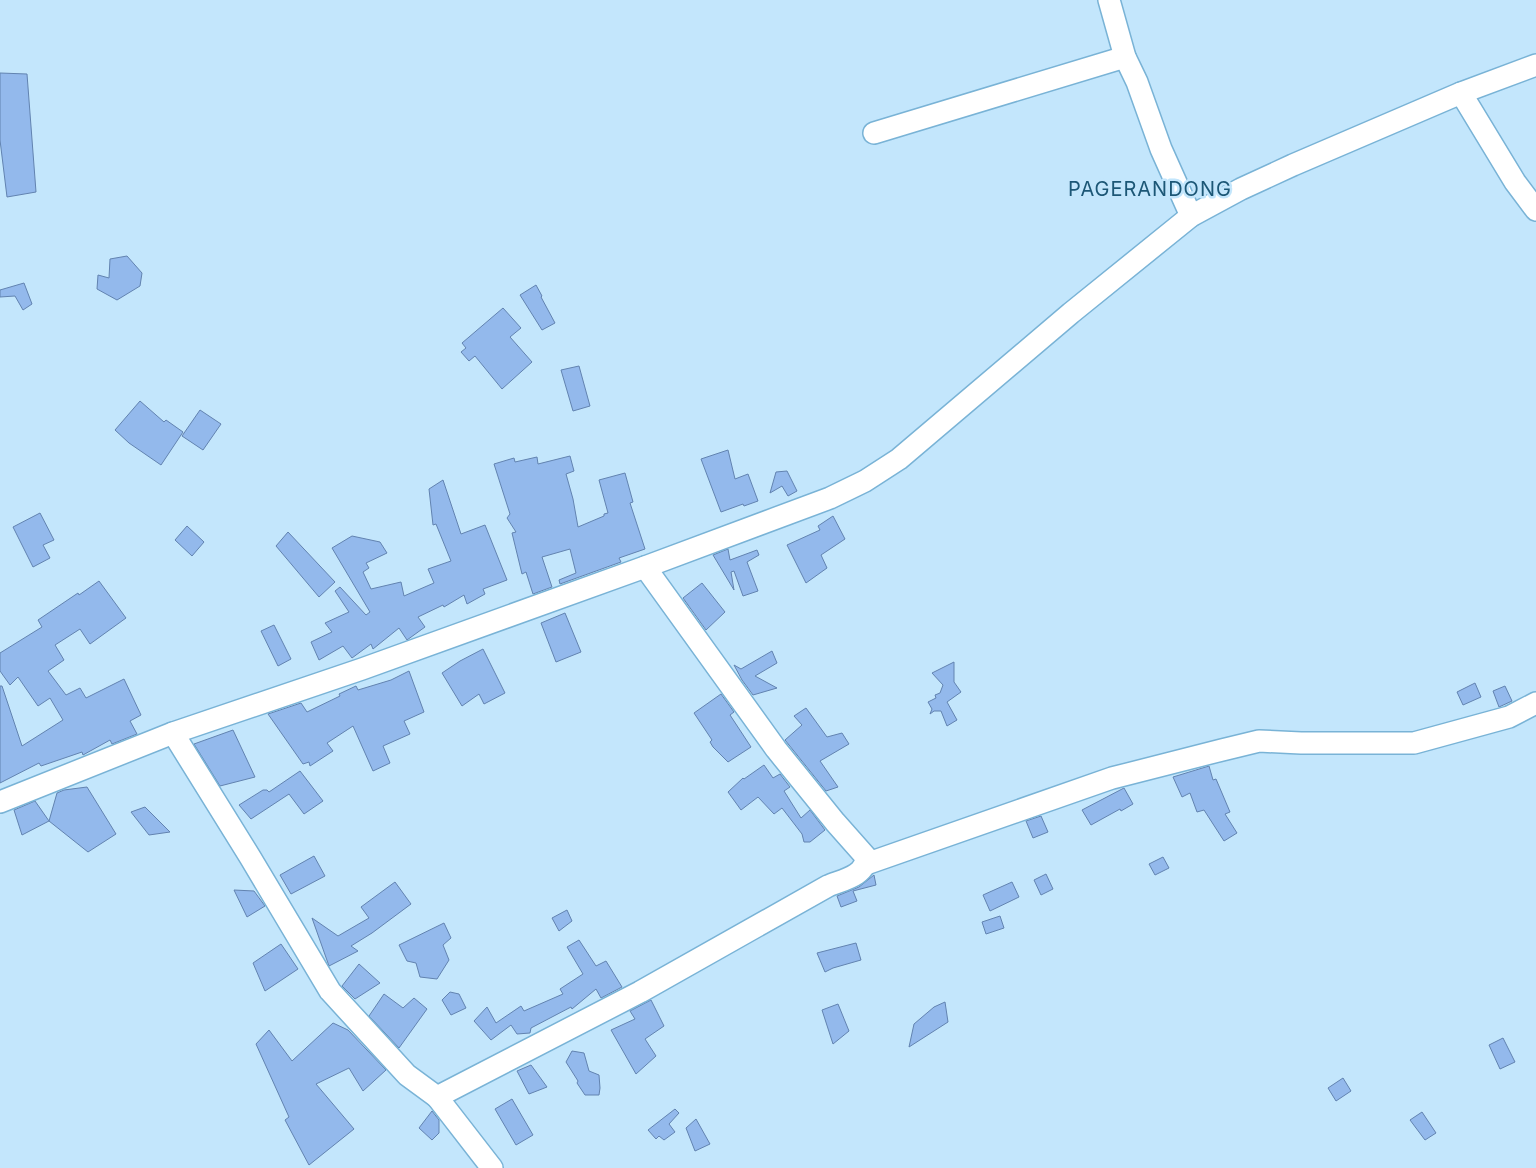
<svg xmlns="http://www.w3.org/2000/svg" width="1536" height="1168" font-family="Inter,sans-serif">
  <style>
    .building { fill: #93b9ec; stroke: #6283b0 }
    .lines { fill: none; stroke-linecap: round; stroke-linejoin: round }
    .minor-casing { stroke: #79b3d6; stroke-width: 24 }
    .minor { stroke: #fff; stroke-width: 21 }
    .labels { text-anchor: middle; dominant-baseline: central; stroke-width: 5; stroke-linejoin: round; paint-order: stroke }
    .quarter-label { font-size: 20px; letter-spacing: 1px; fill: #1c5776; stroke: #c3e6fc }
  </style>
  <rect width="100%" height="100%" fill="#c3e6fc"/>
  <g class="building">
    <path d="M0,73L27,74L36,192L7,197L0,140Z"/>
    <path d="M127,256L142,273L140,286L117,300L97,289L98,275L109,278L110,259Z"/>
    <path d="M24,283L32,304L23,310L15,296L0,297V290Z"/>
    <path d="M536,285L542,296L541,297L555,323L542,330L520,295Z"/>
    <path d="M503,308L521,328L510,337L532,362L502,389L475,356L469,361L461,352L466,348L462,343Z"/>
    <path d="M579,366L590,406L573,411L561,370Z"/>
    <path d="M140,401L164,422L166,420L183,432L161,465L129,443L115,430Z"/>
    <path d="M200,410L221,424L203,450L182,436Z"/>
    <path d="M728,450L735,479L748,474L758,501L744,506L743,504L721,512L701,459Z"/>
    <path d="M570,456L574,471L566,474L573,499L578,527L604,516V514L608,513L599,480L625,473L633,502L630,503L645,549L619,558L621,562L560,584L559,580L576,573L570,549L542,557L552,587L533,594L526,572L522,574L512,533L516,532L507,518L510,514L494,464L514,458L515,462L537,457L538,464Z"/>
    <path d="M787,471L797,491L788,496L782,486L770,493L776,472Z"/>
    <path d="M443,480L461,534L485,525L507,580L483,589L485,594L467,604L464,595L444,607L443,605L418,617L425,627L407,640L399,628L373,649L371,644L352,658L343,646L319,660L311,642L332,632L325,623L349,612L335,591L340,587L366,615L370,612L332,548L352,536L380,542L387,553L366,563L369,568L363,572L371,589L401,582L404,596L434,583L428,569L451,561L436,524L433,525L429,489Z"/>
    <path d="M40,513L54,540L43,545L50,558L33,567L13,527Z"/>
    <path d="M833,516L845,539L821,555L827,568L806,583L787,545L820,530L818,526Z"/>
    <path d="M187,526L204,542L192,556L175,540Z"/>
    <path d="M288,532L335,582L319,597L276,546Z"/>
    <path d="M728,549L730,560L757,550L759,555L747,562L758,591L743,596L734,571L731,572L734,590L713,555Z"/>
    <path d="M99,581L126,618L90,644L80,629L55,645L64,660L48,671L66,695L80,688L86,698L124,679L141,715L130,721L137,734L112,744L110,740L83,755L82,752L41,766L39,763L0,783V686H2L22,746L63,720L50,698L38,706L18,677L10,685L0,671V653L42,627L38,620L78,593L79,595Z"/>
    <path d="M702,583L725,612L706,630L683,598Z"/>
    <path d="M565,613L581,652L556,662L541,623Z"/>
    <path d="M274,625L291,659L278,666L261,631Z"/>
    <path d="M483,649L505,693L484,704L479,694L462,706L442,673L460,661Z"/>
    <path d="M772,651L777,663L755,676L777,688L753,695L742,680L734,665L741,669Z"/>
    <path d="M954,662V682L961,692L947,702L957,720L947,726L941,711H934L930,714L932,709L928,702L936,698L935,695L940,693L943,685L932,673Z"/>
    <path d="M409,671L424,712L404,721L410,734L383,746L390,763L373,771L353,726L327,743L333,751L310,766L309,762L303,764L268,714L301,703L307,712L340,696L339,694L356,686L358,690L391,680Z"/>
    <path d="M1475,683L1481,697L1463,705L1457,692Z"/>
    <path d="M1505,686L1512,701L1499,707L1493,691Z"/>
    <path d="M721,694L734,712L730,715L751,747L728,762L713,747L710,742L712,740L694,713Z"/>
    <path d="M806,708L827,737L842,733L849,744L820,761L838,787L826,791L785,740L802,725L794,716Z"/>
    <path d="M233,730L255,777L220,786L194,744Z"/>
    <path d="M764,765L773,778L780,774L790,787L784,791L801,818L810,810L825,830L810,842H804L802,834L782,808L774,814L758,797L741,810L728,792L743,778L744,779Z"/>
    <path d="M1209,766L1213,780L1216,779L1230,812L1225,814L1237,833L1224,841L1204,810L1197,812L1190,793L1182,797L1173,777Z"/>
    <path d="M300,771L323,801L304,814L289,794L251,819L239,805L263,790H267L269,792Z"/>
    <path d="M87,787L116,834L88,852L49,821L57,793L64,790Z"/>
    <path d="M1124,788L1133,804L1121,811L1120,809L1091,825L1082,810Z"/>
    <path d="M35,801L49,821L22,835L14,810Z"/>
    <path d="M145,807L170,832L149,835L131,812Z"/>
    <path d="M1041,816L1048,832L1033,838L1026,821Z"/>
    <path d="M314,856L325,876L291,894L280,875Z"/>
    <path d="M1163,857L1169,868L1155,875L1149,864Z"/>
    <path d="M1046,874L1053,889L1041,895L1034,880Z"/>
    <path d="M874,875L876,885L853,891L857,901L841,907L837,896L859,887Z"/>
    <path d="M395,882L411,904L372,933L351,946L358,951L329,966L312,918L338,936L369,918L361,907Z"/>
    <path d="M1012,882L1019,897L990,911L983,895Z"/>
    <path d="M234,890L254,891L265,906L247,917Z"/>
    <path d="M567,910L572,921L559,931L552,918Z"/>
    <path d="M1000,916L1004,928L986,934L982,922Z"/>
    <path d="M444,923L451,938L443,945L449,960L437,979L420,977L416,963L407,961L399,945Z"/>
    <path d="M579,940L596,966L606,961L622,987L601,998L596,989L572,1009L571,1007L531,1028L530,1033L517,1034L511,1025L491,1040L474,1021L487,1007L496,1023L521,1006L524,1011L563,994L560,989L583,974L567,947Z"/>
    <path d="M856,943L861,960L833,968L825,972L817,953Z"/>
    <path d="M281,944L298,969L265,991L253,963Z"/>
    <path d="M359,964L380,983L355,999L342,986Z"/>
    <path d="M450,992L459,994L466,1008L451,1015L442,1000Z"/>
    <path d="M384,994L403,1008L414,998L427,1009L399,1048L369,1016Z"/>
    <path d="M651,1000L664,1026L645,1039L656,1056L636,1074L611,1030L635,1019L630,1011Z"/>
    <path d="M945,1002L948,1022L909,1047L914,1024L934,1007Z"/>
    <path d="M838,1004L849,1031L833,1044L822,1010Z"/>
    <path d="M333,1023L348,1030L386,1070L363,1091L349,1068L316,1084L354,1129L309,1165L285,1120L289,1117L256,1044L269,1030L292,1061Z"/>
    <path d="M1503,1038L1515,1062L1500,1069L1489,1045Z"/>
    <path d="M572,1051L584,1053L589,1071L599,1075L600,1088L599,1095H585L577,1083L578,1081L566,1062Z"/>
    <path d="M531,1065L547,1087L529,1094L517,1071Z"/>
    <path d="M1343,1078L1351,1091L1336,1101L1328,1088Z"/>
    <path d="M512,1099L533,1135L516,1145L495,1109Z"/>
    <path d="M675,1109L679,1113L669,1124L675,1132L664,1140L659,1136L656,1139L648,1130Z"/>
    <path d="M432,1111L439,1120V1133L432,1140L419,1128Z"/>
    <path d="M1422,1112L1436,1133L1425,1140L1410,1120Z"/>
    <path d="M696,1119L710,1144L695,1151L686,1128Z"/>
  </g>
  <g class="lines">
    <defs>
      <g id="minor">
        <path d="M1109,0L1125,57L1137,82L1161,149L1191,216"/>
        <path d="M1461,93L1515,182L1536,210"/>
        <path d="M874,133L1125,57"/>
        <path d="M173,733L250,857L330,991L407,1075L437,1097L640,992L828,886C842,880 866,876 866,857L835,822L776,749L645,567"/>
        <path d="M0,802L173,733L362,669L645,567L830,498L865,481L899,459L1071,313L1191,216L1241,189L1293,165L1461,93L1536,65"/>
        <path d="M866,864L1112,778L1222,750L1259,741L1301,743H1414L1509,717L1536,703"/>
        <path d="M437,1097L492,1168"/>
      </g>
    </defs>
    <use href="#minor" class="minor-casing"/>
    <use href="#minor" class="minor"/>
  </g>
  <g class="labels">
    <g class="quarter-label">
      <text x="1150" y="189">PAGERANDONG</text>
    </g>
  </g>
</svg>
